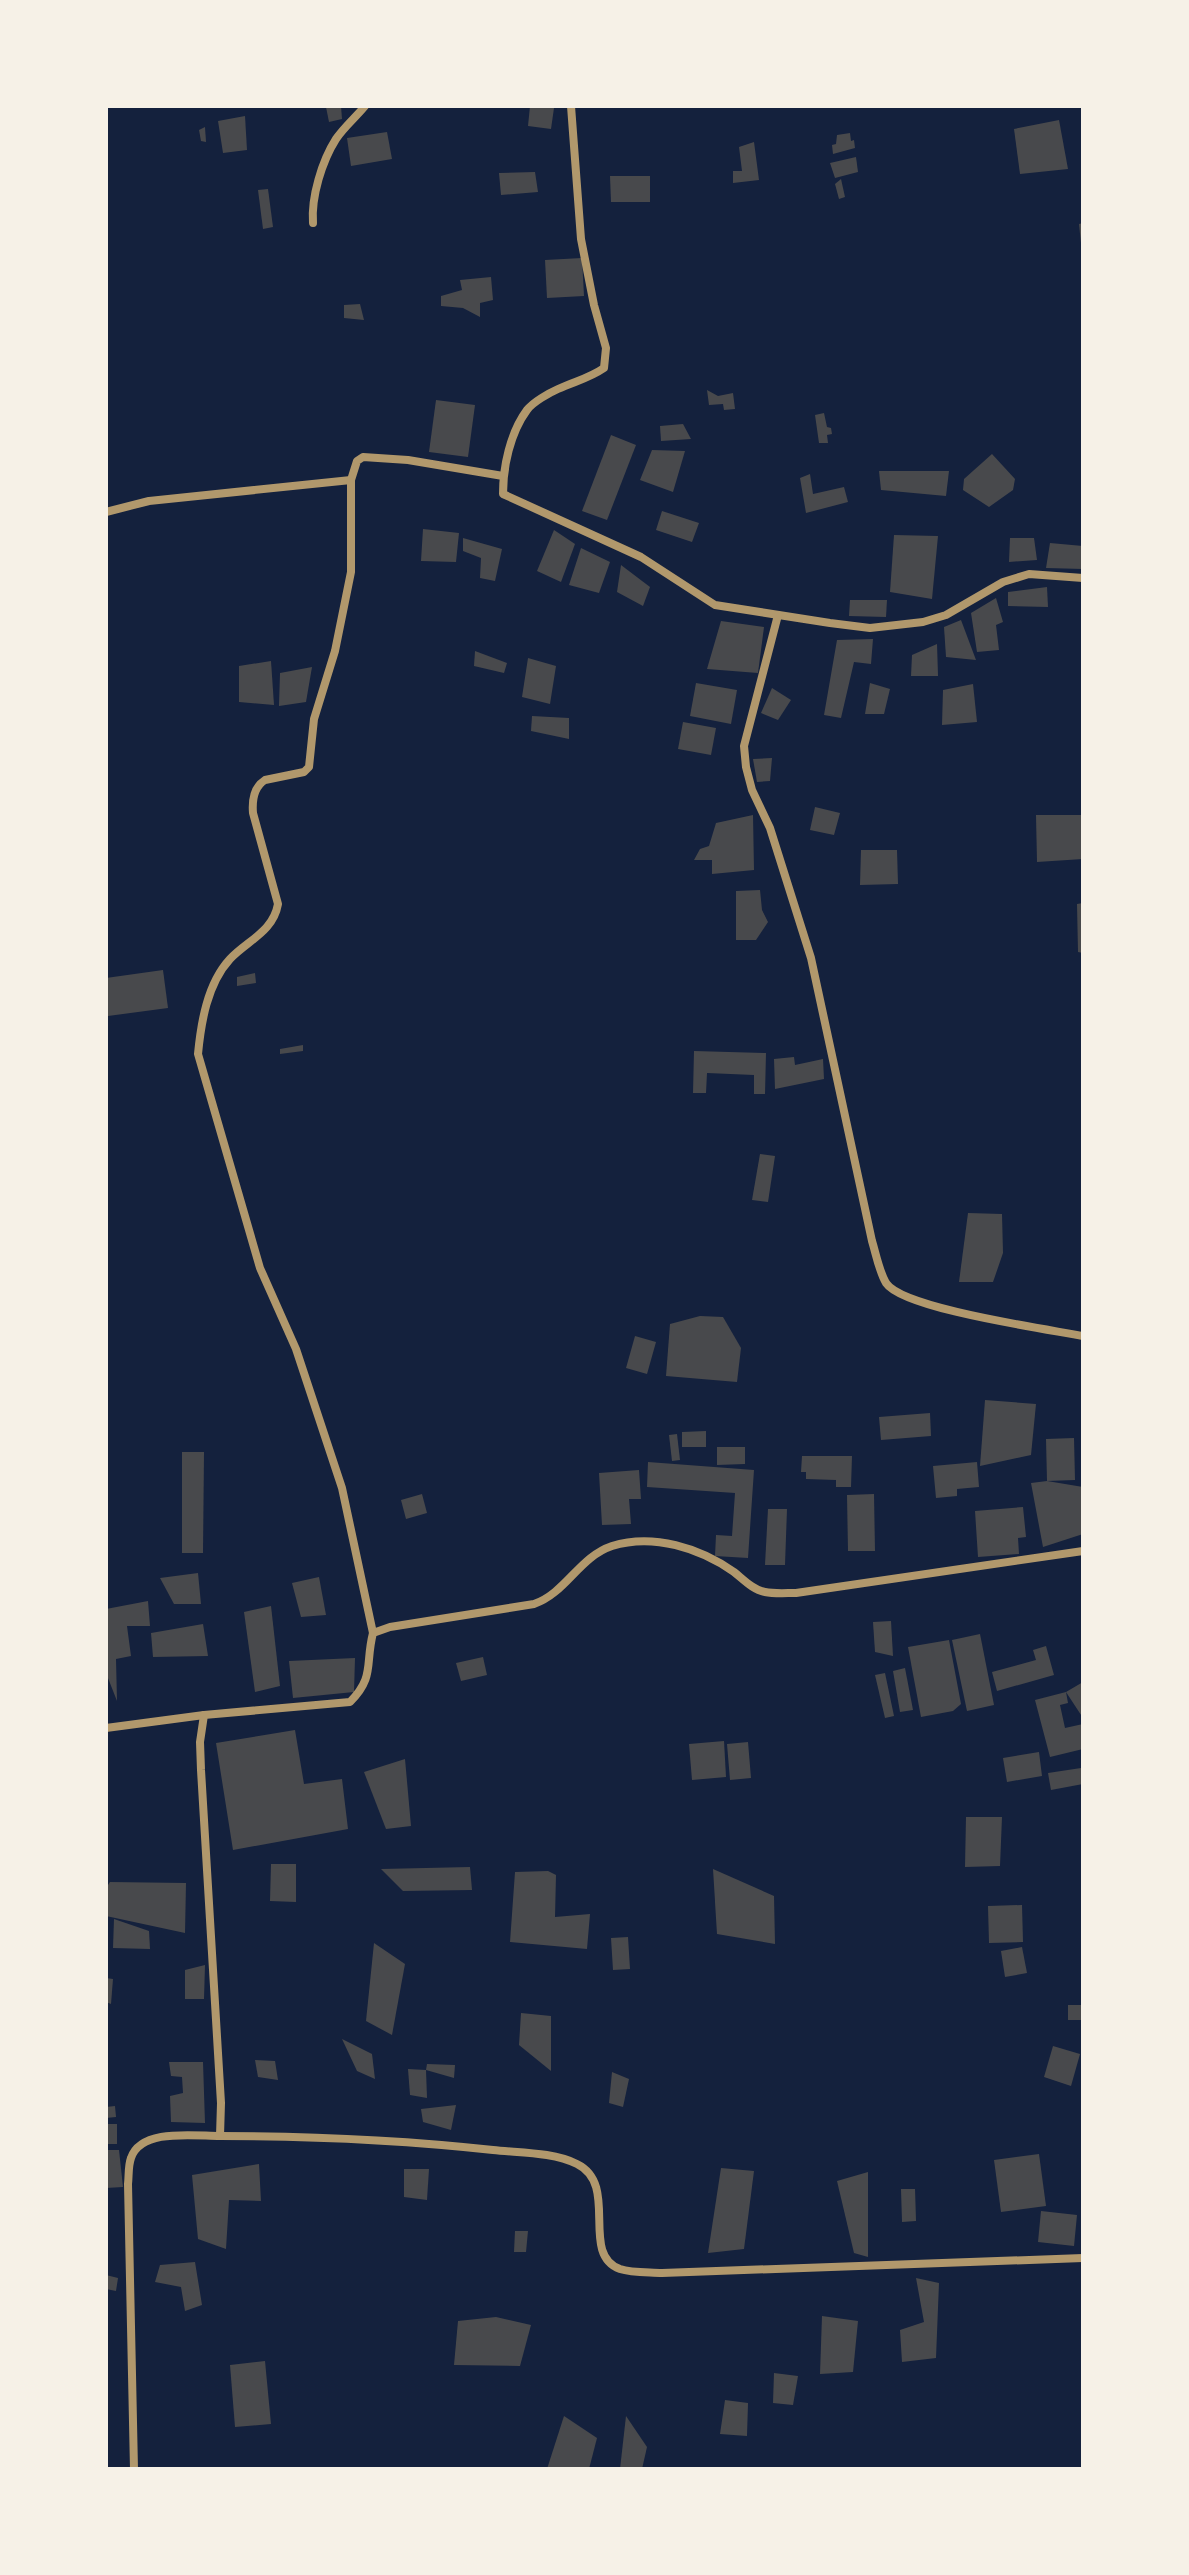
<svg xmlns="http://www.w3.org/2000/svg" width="1189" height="2575" font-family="Lato,sans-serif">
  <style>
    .building { fill: #48494c }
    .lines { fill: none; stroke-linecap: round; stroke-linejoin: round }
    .minor { stroke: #b1986c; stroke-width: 8 }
  </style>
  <rect width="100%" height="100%" fill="#14213d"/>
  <g class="building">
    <path d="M341,106L342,119L329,122L326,107Z"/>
    <path d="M530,106L554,108L551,129L528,126Z"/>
    <path d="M245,116L247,150L223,153L218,121Z"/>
    <path d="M1059,120L1068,169L1020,174L1014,129Z"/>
    <path d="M205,127L206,142L201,141L199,130Z"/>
    <path d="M387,132L392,159L351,166L347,138Z"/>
    <path d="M850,133L851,141L854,140L855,148L833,154L832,145L836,144L837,135Z"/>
    <path d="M754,142L759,180L733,183V171H742L739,147Z"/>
    <path d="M856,157L858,172L835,178L830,163Z"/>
    <path d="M535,172L538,192L501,195L499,173Z"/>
    <path d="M610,176H650V202H611Z"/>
    <path d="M841,179L845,197L839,199L835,184Z"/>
    <path d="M268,189L273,227L263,229L258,190Z"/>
    <path d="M1083,223V243H1081L1079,224Z"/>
    <path d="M582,258L584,296L547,298L545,260Z"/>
    <path d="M491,277L493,300L480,303V317L463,308L441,306V296L462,290L460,280Z"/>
    <path d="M360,304L364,320L344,318V305Z"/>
    <path d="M707,390L718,396L733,393L735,409L724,410L723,404L709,405Z"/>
    <path d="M436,400L475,405L468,457L429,452Z"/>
    <path d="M824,413L827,427L831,428L832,434L827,435L828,443H819L815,415Z"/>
    <path d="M683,424L691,439L661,441L660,426Z"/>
    <path d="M611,435L636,445L607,520L582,511Z"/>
    <path d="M652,450L685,451L673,492L640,480Z"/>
    <path d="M992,454L1015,479L1013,490L989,507L963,490L964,479Z"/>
    <path d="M879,471H949L946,496L881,490Z"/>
    <path d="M810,474L813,494L844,487L848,502L806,513L800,478Z"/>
    <path d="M662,511L699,523L692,542L656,530Z"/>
    <path d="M423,529L459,533L456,562L421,561Z"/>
    <path d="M554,530L575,544L561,582L537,571Z"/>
    <path d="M894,535L938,536L932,599L890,592Z"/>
    <path d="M463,538L502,549L495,581L480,578L481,558L463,551Z"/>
    <path d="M1010,538H1034L1037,560L1009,562Z"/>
    <path d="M1050,543L1083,546V569L1046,568Z"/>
    <path d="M581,548L610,562L599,593L569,585Z"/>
    <path d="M621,565L650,587L643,606L617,592Z"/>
    <path d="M1047,587L1048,607L1008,606V592Z"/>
    <path d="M996,598L1003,622L996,625L999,650L977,652L971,613Z"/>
    <path d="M850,600H887L886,617L849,616Z"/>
    <path d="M961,620L976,660L946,657L944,627Z"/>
    <path d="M721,621L764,627L758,673L707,669Z"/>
    <path d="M873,639L871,664L854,662L841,718L824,715L837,640Z"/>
    <path d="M937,644L938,676H911L912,655Z"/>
    <path d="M475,651L507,663L504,673L474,666Z"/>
    <path d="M528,658L556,666L550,704L522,697Z"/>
    <path d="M271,661L274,705L239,702V666Z"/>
    <path d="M312,667L306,702L279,706L280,673Z"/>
    <path d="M696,683L737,690L731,724L690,716Z"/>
    <path d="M870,683L890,689L884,714H865Z"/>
    <path d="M973,684L977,722L942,725L943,690Z"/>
    <path d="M772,688L791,700L778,720L761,713Z"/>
    <path d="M532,716L569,718V739L531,731Z"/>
    <path d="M683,722L716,728L711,755L678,749Z"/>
    <path d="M772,758L770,781L757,782L753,759Z"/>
    <path d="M815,807L840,813L834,835L810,830Z"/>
    <path d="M753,815L754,870L712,874V860H694L700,849L709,846L716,823Z"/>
    <path d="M1036,815H1083V859L1037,862Z"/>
    <path d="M861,850H897L898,884L860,885Z"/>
    <path d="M760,890L762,910L768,922L756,940H736V891Z"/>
    <path d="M1083,903V953L1078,952L1077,904Z"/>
    <path d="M163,970L168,1008L108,1016L106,978Z"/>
    <path d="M255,973L256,983L237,986V977Z"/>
    <path d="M303,1045V1051L280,1054V1049Z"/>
    <path d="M694,1051L766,1053L765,1094H754V1075L707,1073L706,1093H693Z"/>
    <path d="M794,1057L795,1065L823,1059L824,1079L775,1089L774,1059Z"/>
    <path d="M760,1154L775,1156L768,1202L752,1200Z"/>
    <path d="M968,1213L1002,1214L1003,1253L993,1282H959Z"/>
    <path d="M700,1316L723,1317L741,1348L737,1382L666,1376L670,1324Z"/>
    <path d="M635,1336L656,1342L647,1374L626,1368Z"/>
    <path d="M985,1400L1036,1404L1031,1455L980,1466Z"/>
    <path d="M930,1413L931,1436L881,1440L879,1417Z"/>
    <path d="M706,1431V1447H682V1432Z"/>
    <path d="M677,1434L680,1460L672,1461L669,1435Z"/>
    <path d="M1074,1438L1075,1480L1047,1481L1046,1439Z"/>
    <path d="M717,1447H745V1464L717,1465Z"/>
    <path d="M182,1452H204L203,1553H182Z"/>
    <path d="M802,1456H852L851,1487H836V1480L806,1479V1472H801Z"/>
    <path d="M648,1462L754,1470L748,1558L715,1556L716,1535L732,1536L735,1493L647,1487Z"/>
    <path d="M977,1462L979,1487L957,1489V1496L936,1498L933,1466Z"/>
    <path d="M639,1470L641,1499H629L631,1524L602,1525L599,1473Z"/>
    <path d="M1047,1481L1083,1487V1534L1043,1547L1031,1483Z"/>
    <path d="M422,1494L427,1513L406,1519L401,1500Z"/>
    <path d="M874,1494L875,1551H848L847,1495Z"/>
    <path d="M1023,1507L1026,1537L1018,1538L1019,1554L978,1557L975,1511Z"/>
    <path d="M768,1509H787L785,1565H765Z"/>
    <path d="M198,1573L201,1604H174L160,1578Z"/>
    <path d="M319,1577L326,1615L301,1617L292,1583Z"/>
    <path d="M148,1601L150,1626H127L131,1656L116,1659L117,1701L106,1673V1609Z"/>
    <path d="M271,1606L280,1686L255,1692L244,1612Z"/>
    <path d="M891,1621L893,1656L875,1652L873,1622Z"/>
    <path d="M203,1624L208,1656L153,1657L151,1633Z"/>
    <path d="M980,1634L994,1705L967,1711L952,1640Z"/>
    <path d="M949,1640L961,1704L953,1711L921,1717L908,1647Z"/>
    <path d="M1046,1646L1054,1675L997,1691L992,1672L1036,1660L1033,1650Z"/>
    <path d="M483,1657L487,1675L461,1681L456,1663Z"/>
    <path d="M355,1658L354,1692L293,1698L289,1661Z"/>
    <path d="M905,1668L913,1710L900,1712L893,1671Z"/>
    <path d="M885,1673L894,1716L885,1718L875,1675Z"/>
    <path d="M1083,1682V1718L1066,1692L1068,1703L1060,1705L1065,1728L1083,1724V1749L1050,1757L1035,1700L1066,1692Z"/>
    <path d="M295,1730L304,1784L342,1779L348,1829L233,1850L216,1743Z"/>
    <path d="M724,1741L726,1777L692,1780L689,1744Z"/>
    <path d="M748,1742L751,1778L730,1780L727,1744Z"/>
    <path d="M1039,1752L1042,1776L1007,1782L1003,1758Z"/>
    <path d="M405,1759L411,1826L386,1829L364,1772Z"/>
    <path d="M1081,1768L1083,1784L1051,1790L1048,1773Z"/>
    <path d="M966,1817H1002L1000,1866L965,1867Z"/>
    <path d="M271,1864H296V1902L270,1901Z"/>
    <path d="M470,1867L472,1890L403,1891L381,1869Z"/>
    <path d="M713,1869L774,1896L775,1944L717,1934Z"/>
    <path d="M548,1871L556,1875L555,1917L590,1914L587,1949L510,1942L515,1872Z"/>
    <path d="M110,1882L186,1883L185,1933L106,1916V1888Z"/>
    <path d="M1022,1905L1023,1942L989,1943L988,1906Z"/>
    <path d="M114,1919L149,1931L150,1949L113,1948Z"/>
    <path d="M628,1937L630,1969L613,1970L611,1938Z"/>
    <path d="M374,1943L405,1964L392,2035L366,2021Z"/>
    <path d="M1022,1947L1027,1973L1005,1977L1001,1951Z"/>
    <path d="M205,1965L204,1999H185V1970Z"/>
    <path d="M106,1978L113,1979L111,2004L106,2002Z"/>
    <rect x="1068" y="2005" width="15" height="15"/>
    <path d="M521,2013L551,2016V2071L519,2045Z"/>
    <path d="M342,2039L372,2054L375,2079L357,2071Z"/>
    <path d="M1053,2046L1080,2054L1071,2086L1044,2077Z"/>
    <path d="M255,2060L275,2061L278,2080L258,2077Z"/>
    <path d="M169,2062H203L205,2123L171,2122L170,2096L183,2093L182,2077L171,2076Z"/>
    <path d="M427,2064L455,2065L454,2078L426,2070Z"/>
    <path d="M408,2069L426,2070L427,2098L410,2095Z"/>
    <path d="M612,2072L629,2079L623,2107L609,2103Z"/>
    <path d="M456,2105L451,2130L423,2122L421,2109Z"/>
    <path d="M115,2106L116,2117L106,2118V2107Z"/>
    <rect x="106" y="2124" width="11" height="20"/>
    <path d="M106,2150H119L123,2187L106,2188Z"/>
    <path d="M1039,2154L1046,2206L1001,2212L994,2160Z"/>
    <path d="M259,2164L261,2201L229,2200L226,2249L198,2239L192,2175Z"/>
    <path d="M721,2168L754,2171L744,2249L708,2253Z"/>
    <path d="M404,2169H429L427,2200L404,2197Z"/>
    <path d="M868,2172V2257L854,2253L837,2181Z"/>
    <path d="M901,2189H915L916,2221L902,2222Z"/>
    <path d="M1041,2211L1077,2215L1074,2246L1038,2242Z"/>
    <path d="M515,2231H528L526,2252H514Z"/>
    <path d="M195,2262L202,2305L185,2311L181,2287L155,2282L160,2265Z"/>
    <path d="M106,2275L118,2278L116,2291L106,2289Z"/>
    <path d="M916,2278L939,2283L936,2358L902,2362L900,2330L924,2322Z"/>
    <path d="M822,2316L858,2321L853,2372L820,2374Z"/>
    <path d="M496,2317L531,2325L520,2366L454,2365L458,2321Z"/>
    <path d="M265,2361L271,2424L235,2427L230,2365Z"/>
    <path d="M774,2373L798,2376L793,2405L773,2403Z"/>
    <path d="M725,2400L748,2403L747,2436L720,2434Z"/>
    <path d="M564,2416L597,2438L589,2469H547Z"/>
    <path d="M626,2416L647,2447L642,2469H620Z"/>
  </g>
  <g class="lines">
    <g class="minor">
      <path d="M571,106L581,239L594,305L606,348L604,368C588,379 575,381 558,389C549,393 533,402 527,410C510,433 503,467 503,494L641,557L715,605L830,623L870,628L923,622L946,615L1003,582L1029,574L1083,578"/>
      <path d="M313,223C311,197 322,161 336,139C344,127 356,117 365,106"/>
      <path d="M106,512L149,501L351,480"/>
      <path d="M778,615L744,746L746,767L752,790L770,828L811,958L872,1241C876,1254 879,1271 886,1283C903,1309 1047,1329 1083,1336"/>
      <path d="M373,1633L342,1488L296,1349L260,1268L198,1054C201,1023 207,984 230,959C248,940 273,932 278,904L253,813C252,801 254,787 265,780L304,772L309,767L314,719L335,651L351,572V480L357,461L363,457L408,460L503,476"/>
      <path d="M106,1728L204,1715"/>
      <path d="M220,2136C312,2136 402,2140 493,2150C520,2153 553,2152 577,2164C620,2185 579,2254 620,2269C632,2273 649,2272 662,2273L1083,2258"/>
      <path d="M134,2469L128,2184C129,2176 128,2166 131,2158C141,2128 194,2136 220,2136L221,2103L201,1770L200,1742L204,1715L350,1702C375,1677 365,1664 373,1633L390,1627L534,1604C566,1593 579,1557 612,1546C653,1533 700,1548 734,1572C743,1579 753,1590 765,1592C774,1594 786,1593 796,1593L1083,1551"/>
    </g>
  </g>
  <rect width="1189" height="2575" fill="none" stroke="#f6f1e7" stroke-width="216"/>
</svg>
